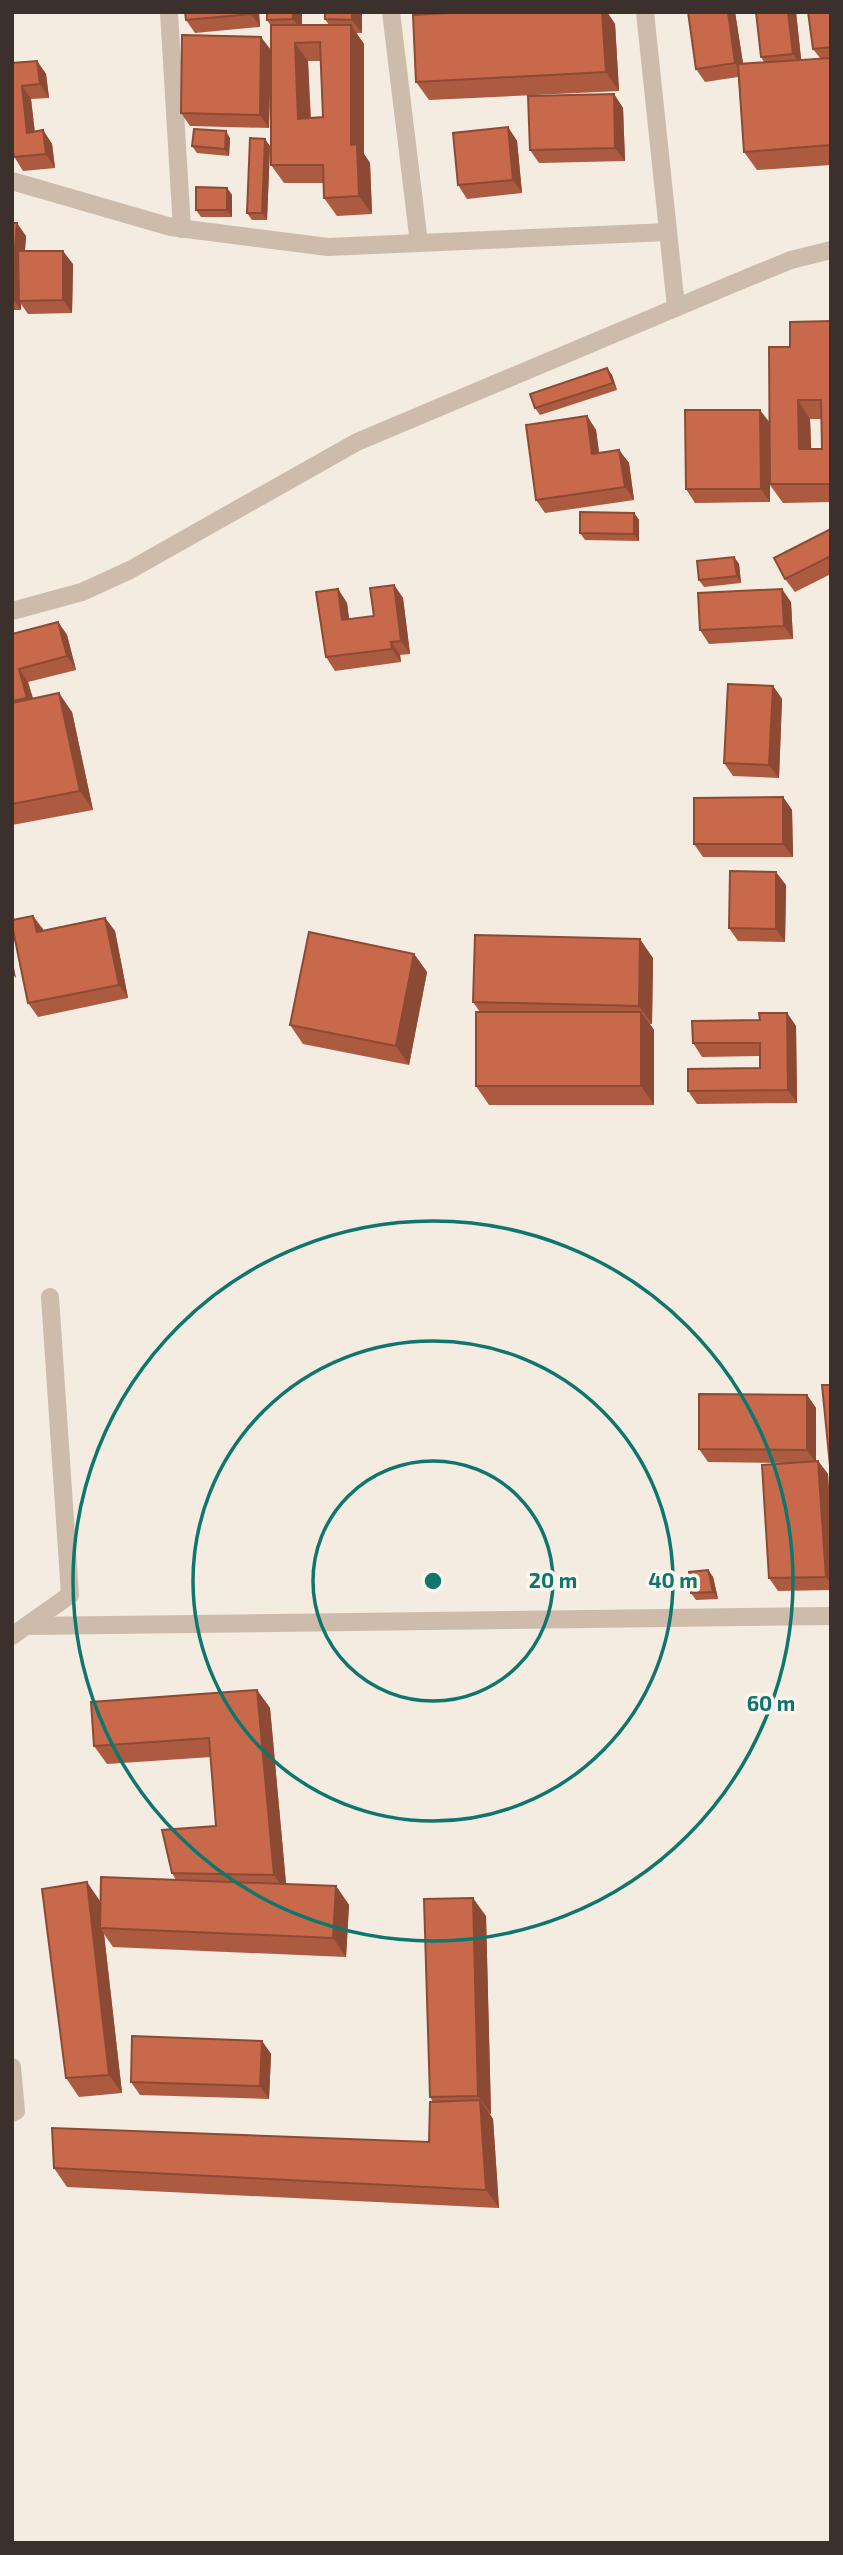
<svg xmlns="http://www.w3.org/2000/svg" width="843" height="2555" font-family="'Exo 2',sans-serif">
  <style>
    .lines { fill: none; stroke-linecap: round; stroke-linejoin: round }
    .street { stroke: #cdbbac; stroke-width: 18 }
    .wall { fill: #ac5a40; fill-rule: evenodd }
    .shaded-wall { fill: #8c4a34 }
    .building { fill: #c8694b; stroke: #8c4a34; stroke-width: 2; fill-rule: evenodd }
    .ring { fill: none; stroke: #0f766e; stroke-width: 3.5 }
    .centre { fill: #0f766e; stroke: #fbf5ee; stroke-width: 3.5 }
    .ring-label { font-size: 21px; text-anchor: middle; font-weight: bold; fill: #0f766e; stroke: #fbf5ee; stroke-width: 7; stroke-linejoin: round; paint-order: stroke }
  </style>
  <rect width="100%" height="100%" fill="#f4ebe1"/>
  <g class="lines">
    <g class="street">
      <path d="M169,12L182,229"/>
      <path d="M391,12L419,243"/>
      <path d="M645,12L676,307"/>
      <path d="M12,181L171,227L328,247L668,232"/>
      <path d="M12,611L82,592L130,570L357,442L730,285L791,260L831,250"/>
      <path d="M26,1626L70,1595L50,1297"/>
      <path d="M12,1636L26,1626L831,1616"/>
      <path d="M12,2067L16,2111L12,2113"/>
    </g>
  </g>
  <g class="wall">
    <path d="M185,12H259L260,27L195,33L186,20Z"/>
    <path d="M302,12V25H329L325,19V12H362V33H356L364,44V154L370,163L372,214L337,216L324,198V183H284L271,165V26L267,20ZM308,61H320L323,117L311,118Z"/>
    <path d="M466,12H607L615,24L619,91L429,100L416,82Z"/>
    <path d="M688,12H735L743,64L764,62L761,57L796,12L801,60L820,58L813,49L831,12V165L757,170L744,152L738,77L705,82L696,69Z"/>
    <path d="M271,50L269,128L190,126L181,113Z"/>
    <path d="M37,61L46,74L49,98L31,99L35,132L43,130L52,144L55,168L23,171L12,153V63Z"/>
    <path d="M614,94L623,108L625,161L539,163L530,150Z"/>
    <path d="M508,127L517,141L522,193L467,199L458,185Z"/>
    <path d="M230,138L229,156L197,153L192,146Z"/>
    <path d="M270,146L267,220H252L247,213Z"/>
    <path d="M227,188L232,195V217H201L196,210Z"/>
    <path d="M12,223L26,236L25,251L73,264L72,313L28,314L21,304V310H12Z"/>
    <path d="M831,321V502L783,503L770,485V502L695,503L686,489L769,422L790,347ZM810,419H821L822,449H811Z"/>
    <path d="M607,368L612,375L617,390L540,415L535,408Z"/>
    <path d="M587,416L596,430L599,453L619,450L629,463L634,500L545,513L536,500Z"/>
    <path d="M634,513L639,520V541L585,540L580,533Z"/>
    <path d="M831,529V574L795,592L785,579Z"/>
    <path d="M734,557L739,564L741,583L704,587L699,580Z"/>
    <path d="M394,585L403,598L410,654L400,655L401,662L335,671L326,657L338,589L347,603L349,619L374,616Z"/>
    <path d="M791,602L793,639L709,644L700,630Z"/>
    <path d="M58,622L67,635L76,670L28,682L33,698L72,712L93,810L12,825V634Z"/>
    <path d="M773,686L782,699L779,778L733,776L724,763Z"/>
    <path d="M783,797L792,810L793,857H703L694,844Z"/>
    <path d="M786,885L785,942L738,941L729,928Z"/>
    <path d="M33,916L43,931L105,918L115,931L128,998L38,1017L28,1003Z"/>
    <path d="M414,954L427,972L409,1065L303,1044L290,1025Z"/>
    <path d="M653,958L652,1024H650L654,1030V1105H489L476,1086L480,1012L473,1002Z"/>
    <path d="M787,1013L796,1026L797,1103L697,1104L688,1091L760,1068V1056L702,1057L693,1043L760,1020Z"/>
    <path d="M807,1395L816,1408V1461H818L828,1474L831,1522V1590L778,1591L769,1578L793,1463L708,1462L699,1449Z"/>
    <path d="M708,1570L713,1577L718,1599L696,1600L691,1593Z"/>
    <path d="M257,1690L270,1708L286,1884L336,1886L349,1905L346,1957L113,1947L104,1934L122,2093L79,2097L66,2078L100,1901L101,1905L176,1880L172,1873L216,1826L211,1757L107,1764L94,1746Z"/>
    <path d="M486,1916L491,2114H490L493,2119L499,2208L67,2187L54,2168L429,2142L433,2102L430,2097Z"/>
    <path d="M262,2041L271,2054L269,2099L140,2095L131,2082Z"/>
  </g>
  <g class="shaded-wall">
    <path d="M251,12H259L260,27L251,14Z"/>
    <path d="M293,12H302V32L293,19Z"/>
    <path d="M352,12H362V33L352,20Z"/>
    <path d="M602,12H607L615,24L619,91L606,72Z"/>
    <path d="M728,12H735L745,76L735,63Z"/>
    <path d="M788,12H796L802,67L793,54Z"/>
    <path d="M351,25L364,44V154L370,163L372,214L359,196L351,145Z"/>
    <path d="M261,37L271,50L269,128L260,115Z"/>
    <path d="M295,43L308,61L311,137L298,119Z"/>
    <path d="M37,61L46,74L49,98L40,84Z"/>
    <path d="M22,86L31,99L36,146L27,133Z"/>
    <path d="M614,94L623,108L625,161L615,148Z"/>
    <path d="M508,127L517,141L522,193L513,180Z"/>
    <path d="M43,130L52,144L55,168L46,154Z"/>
    <path d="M226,131L230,138L229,156L225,149Z"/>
    <path d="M265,139L270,146L267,220L262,213Z"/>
    <path d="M227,188L232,195V217L227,210Z"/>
    <path d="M17,223L26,236L21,301H19L21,304V310L12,298Z"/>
    <path d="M63,251L73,264L72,313L63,300Z"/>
    <path d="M607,368L612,375L617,390L613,383Z"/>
    <path d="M798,400L810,419L812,468L799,449Z"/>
    <path d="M760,410L770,423V502L761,489Z"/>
    <path d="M587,416L596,430L601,467L592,454Z"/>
    <path d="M619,450L629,463L634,500L625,487Z"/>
    <path d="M634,513L639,520V541L634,534Z"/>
    <path d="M734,557L739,564L741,583L737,576Z"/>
    <path d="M394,585L403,598L410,654L401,641Z"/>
    <path d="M338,589L347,603L351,634L342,620Z"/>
    <path d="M782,589L791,602L793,639L784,626Z"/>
    <path d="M58,622L67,635L76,670L67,656Z"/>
    <path d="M391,642L400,655L401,662L392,649Z"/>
    <path d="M19,669L28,682L36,711L27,698Z"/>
    <path d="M773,686L782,699L779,778L769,765Z"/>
    <path d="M59,693L72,712L93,810L80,791Z"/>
    <path d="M783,797L792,810L793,857L783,844Z"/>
    <path d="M776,872L786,885L785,942L776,929Z"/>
    <path d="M33,916L43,929L46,946L37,932Z"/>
    <path d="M105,918L115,931L128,998L119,985Z"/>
    <path d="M640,939L653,958L652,1024L639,1006Z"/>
    <path d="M414,954L427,972L409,1065L396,1046Z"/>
    <path d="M12,957L16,978L12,973Z"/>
    <path d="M641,1012L654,1030V1105L641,1086Z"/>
    <path d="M787,1013L796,1026L797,1103L788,1090Z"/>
    <path d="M807,1395L816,1408V1463L807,1450Z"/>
    <path d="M818,1461L828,1474L831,1522V1584L826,1577Z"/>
    <path d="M708,1570L713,1577L718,1599L713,1592Z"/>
    <path d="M257,1690L270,1708L287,1894L274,1875Z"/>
    <path d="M87,1882L100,1901L103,1929L100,1928L104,1934L122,2093L109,2075Z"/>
    <path d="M336,1886L349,1905L346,1957L333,1938Z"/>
    <path d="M473,1898L486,1916L491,2114L478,2096Z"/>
    <path d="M262,2041L271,2054L269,2099L260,2086Z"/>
    <path d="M480,2100L493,2119L499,2208L486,2190Z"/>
  </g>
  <g class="building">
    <path d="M185,12H251V14L186,20Z"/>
    <path d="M267,12H293V19L267,20Z"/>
    <path d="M325,12H352V20L325,19Z"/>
    <path d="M466,12H602L606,72L416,82L413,15Z"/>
    <path d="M688,12H728L735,63L696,69Z"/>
    <path d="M756,12H788L793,54L761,57Z"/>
    <path d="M808,12H831V47L813,49Z"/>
    <path d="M271,25H351V145L357,144L359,196L324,198L323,165H271ZM320,42L323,117L298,119L295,43Z"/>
    <path d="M182,35L261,37L260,115L181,113Z"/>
    <path d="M831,58V145L744,152L738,64Z"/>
    <path d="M37,61L40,84L22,86L27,133L43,130L46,154L14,157L12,146V63Z"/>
    <path d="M614,94L615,148L530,150L528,96Z"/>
    <path d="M508,127L513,180L458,185L453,133Z"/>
    <path d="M194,129L226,131L225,149L192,146Z"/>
    <path d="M250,138L265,139L262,213H247Z"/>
    <path d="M196,187L227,188V210H196Z"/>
    <path d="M12,223H17L12,287Z"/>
    <path d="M18,251H63V300L19,301Z"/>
    <path d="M831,321V484H770L769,347H790V322ZM798,400H821L822,449H799Z"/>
    <path d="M607,368L613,383L535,408L530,394Z"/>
    <path d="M685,410H760L761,489H686Z"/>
    <path d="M587,416L592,454L619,450L625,487L536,500L526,425Z"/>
    <path d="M580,512L634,513V534L580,533Z"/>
    <path d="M831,529V556L785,579L774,558Z"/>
    <path d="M734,557L737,576L699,580L697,561Z"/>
    <path d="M394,585L401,641L391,642L392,649L326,657L316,592L338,589L342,620L374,616L370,588Z"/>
    <path d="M782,589L784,626L700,630L698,593Z"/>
    <path d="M58,622L67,656L19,669L27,698L12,701V634Z"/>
    <path d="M728,684L773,686L769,765L724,763Z"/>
    <path d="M59,693L80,791L12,804V703Z"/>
    <path d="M783,797V844H694V798Z"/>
    <path d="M730,871L776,872V929L729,928Z"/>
    <path d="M33,916L37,932L105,918L119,985L28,1003L12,925V920Z"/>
    <path d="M309,932L414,954L396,1046L290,1025Z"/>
    <path d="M475,935L640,939L639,1006L473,1002Z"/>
    <rect x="476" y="1012" width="165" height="74"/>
    <path d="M759,1013H787L788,1090L688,1091V1069L760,1068V1043H693L692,1021L760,1020Z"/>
    <path d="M822,1385H831V1476Z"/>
    <path d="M699,1394L807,1395V1450L699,1449Z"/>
    <path d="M818,1461L826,1577L769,1578L762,1465Z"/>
    <path d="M708,1570L713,1592L691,1593L689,1572Z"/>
    <path d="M257,1690L274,1875L172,1873L162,1830L216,1826L209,1738L94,1746L91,1702Z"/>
    <path d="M101,1877L336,1886L333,1938L100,1928Z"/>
    <path d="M87,1882L109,2075L66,2078L42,1889Z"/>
    <path d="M473,1898L478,2096L430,2097L424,1899Z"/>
    <path d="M132,2036L262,2041L260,2086L131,2082Z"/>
    <path d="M480,2100L486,2190L54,2168L52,2128L429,2142L430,2102Z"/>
  </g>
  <g class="ring">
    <circle cx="433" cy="1581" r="120"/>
    <circle cx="433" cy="1581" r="240"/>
    <circle cx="433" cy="1581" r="360"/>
  </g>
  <circle cx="433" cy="1581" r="10" class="centre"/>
  <g class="ring-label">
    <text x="553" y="1588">20 m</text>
    <text x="673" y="1588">40 m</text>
    <text x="771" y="1711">60 m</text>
  </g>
  <rect width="843" height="2555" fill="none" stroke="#3b302b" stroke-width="28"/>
</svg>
